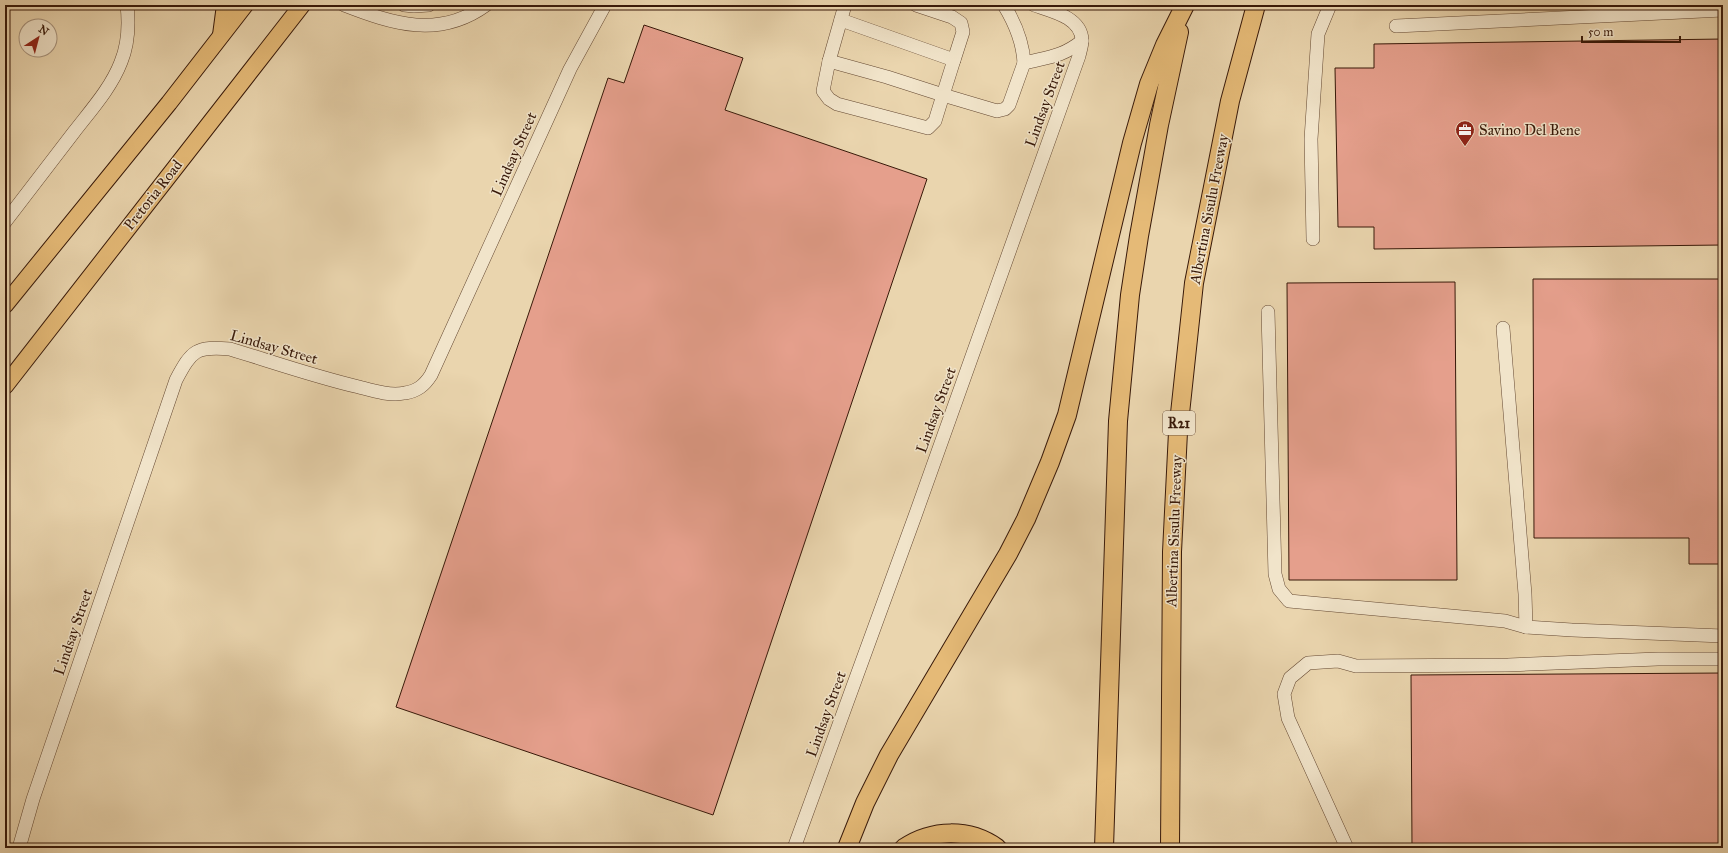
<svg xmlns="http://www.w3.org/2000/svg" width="1728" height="853" font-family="'IM FELL Great Primer',serif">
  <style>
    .building { fill: #e59f8c; stroke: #381909 }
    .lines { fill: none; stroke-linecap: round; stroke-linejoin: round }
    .minor-casing { stroke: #644832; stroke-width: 14 }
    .major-casing { stroke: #381909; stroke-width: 18 }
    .highway-casing { stroke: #381909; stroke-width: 20 }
    .minor { stroke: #f1e4ca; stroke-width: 13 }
    .major { stroke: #e5ba77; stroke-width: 16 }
    .highway { stroke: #e5ba77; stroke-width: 18 }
    .labels { text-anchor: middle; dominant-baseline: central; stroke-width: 3; stroke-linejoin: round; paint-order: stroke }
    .shield { fill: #f1e4ca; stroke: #705643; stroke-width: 1 }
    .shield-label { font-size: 14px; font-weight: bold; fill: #381909 }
    .street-label { font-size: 15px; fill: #381909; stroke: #f1e4ca }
    .poi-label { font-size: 15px; fill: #381909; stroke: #f1e4ca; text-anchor: start }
  </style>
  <rect width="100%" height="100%" fill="#ead5ae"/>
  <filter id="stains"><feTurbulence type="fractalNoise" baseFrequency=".005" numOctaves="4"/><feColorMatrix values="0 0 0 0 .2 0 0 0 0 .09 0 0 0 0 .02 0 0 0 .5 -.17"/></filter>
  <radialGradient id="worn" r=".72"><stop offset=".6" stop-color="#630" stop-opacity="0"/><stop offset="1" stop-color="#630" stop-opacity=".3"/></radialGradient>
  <g class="building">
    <path d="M644,25L743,58L725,110L927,179L713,815L396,707L608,78L624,83Z"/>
    <path d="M1723,39V245L1374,249V227H1338L1335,68H1374V44Z"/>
    <path d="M1533,279H1723V564H1689V538H1534Z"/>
    <path d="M1455,282L1457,580H1289L1287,283Z"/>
    <path d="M1723,673V848H1412L1411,675Z"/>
  </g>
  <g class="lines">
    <defs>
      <g id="minor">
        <path d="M344,5C393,24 439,39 486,5"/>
        <path d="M404,5L414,6L429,5"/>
        <path d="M845,5L829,61L823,91L829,99L837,104L928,128L935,121L943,95L997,111L1005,109L1009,105L1024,63"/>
        <path d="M916,5L952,17L961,23L963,32L954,60"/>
        <path d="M1004,5C1015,23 1023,42 1024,63C1048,57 1062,57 1082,41"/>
        <path d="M1396,26L1723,10"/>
        <path d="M829,61L887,77L943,95L954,60L841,20"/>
        <path d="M5,222C28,192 51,162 74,132C91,110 111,88 121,62C128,45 129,23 127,5"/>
        <path d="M1313,239L1311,139L1318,34L1330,5"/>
        <path d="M1268,312L1275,574L1279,589L1289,601L1505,621L1526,627"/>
        <path d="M1503,328L1525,594L1526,627L1572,630L1723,636"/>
        <path d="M19,848L33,799L176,380C192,350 196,346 230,349C273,362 316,377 359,387C374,391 390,396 405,393C417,391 424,386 431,375L570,69L605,5"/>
        <path d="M794,848L915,516L1079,56C1080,51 1082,46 1082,40C1081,17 1051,11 1034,5"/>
        <path d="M1347,848L1288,718L1284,694L1290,678L1308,663L1338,661L1356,666L1508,665L1658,659H1723"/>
      </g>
      <g id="major">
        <path d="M221,35L225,5"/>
        <path d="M5,305L169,103L245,5"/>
        <path d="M5,386L302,5"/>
      </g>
      <g id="highway">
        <path d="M847,848L865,803L889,755L1008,554L1026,519L1050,462L1067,415L1132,143L1149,84L1165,45L1185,5"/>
        <path d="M904,848C932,829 969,828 997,848"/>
        <path d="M1104,848L1118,421L1130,295L1139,236L1159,125L1179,32"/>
        <path d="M1170,848L1172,552L1178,432L1194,283L1230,101L1256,5"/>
      </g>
    </defs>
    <use href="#minor" class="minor-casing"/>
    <use href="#major" class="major-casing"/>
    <use href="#highway" class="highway-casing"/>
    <use href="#minor" class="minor"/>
    <use href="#major" class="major"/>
    <use href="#highway" class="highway"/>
  </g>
  <defs>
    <symbol id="office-pin" viewBox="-11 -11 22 30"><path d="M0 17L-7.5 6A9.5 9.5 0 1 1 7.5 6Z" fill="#8f2418" stroke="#f1e4ca"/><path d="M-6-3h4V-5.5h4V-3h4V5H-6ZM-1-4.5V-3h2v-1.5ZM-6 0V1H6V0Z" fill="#fff"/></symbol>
  </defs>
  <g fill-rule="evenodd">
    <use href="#office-pin" x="1454" y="119" width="22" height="30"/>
  </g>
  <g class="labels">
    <rect class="shield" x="1163" y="411" width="32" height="24" rx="3"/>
    <g class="shield-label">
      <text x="1179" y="423">R21</text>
    </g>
    <g class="street-label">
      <text transform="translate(1045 104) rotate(-70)">Lindsay Street</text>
      <text transform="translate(514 154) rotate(-66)">Lindsay Street</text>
      <text transform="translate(153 195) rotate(-52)">Pretoria Road</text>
      <text transform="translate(1209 209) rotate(-79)">Albertina Sisulu Freeway</text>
      <text transform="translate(274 347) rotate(16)">Lindsay Street</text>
      <text transform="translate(936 410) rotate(-70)">Lindsay Street</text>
      <text transform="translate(1174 531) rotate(-88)">Albertina Sisulu Freeway</text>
      <text transform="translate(73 632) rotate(-71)">Lindsay Street</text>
      <text transform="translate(826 714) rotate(-70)">Lindsay Street</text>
    </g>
    <g class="poi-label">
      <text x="1479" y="130">Savino Del Bene</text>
    </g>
  </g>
  <rect width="1728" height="853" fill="none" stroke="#ead5ae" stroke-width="20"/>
  <rect x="6" y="6" width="1716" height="841" fill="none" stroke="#381909" stroke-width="2"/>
  <rect x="10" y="10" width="1708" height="833" fill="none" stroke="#381909"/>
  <g transform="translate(38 38) rotate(36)"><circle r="19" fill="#f1e4ca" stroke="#a7937d"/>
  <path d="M0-3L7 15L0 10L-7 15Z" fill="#8f2418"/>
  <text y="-6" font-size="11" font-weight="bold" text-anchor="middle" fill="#381909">N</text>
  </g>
  <path d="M1582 36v6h98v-6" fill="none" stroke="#381909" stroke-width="2"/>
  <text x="1588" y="36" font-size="12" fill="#381909" stroke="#f1e4ca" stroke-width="3" paint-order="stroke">50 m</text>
  <rect width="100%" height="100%" filter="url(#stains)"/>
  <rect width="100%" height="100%" fill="url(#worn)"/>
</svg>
